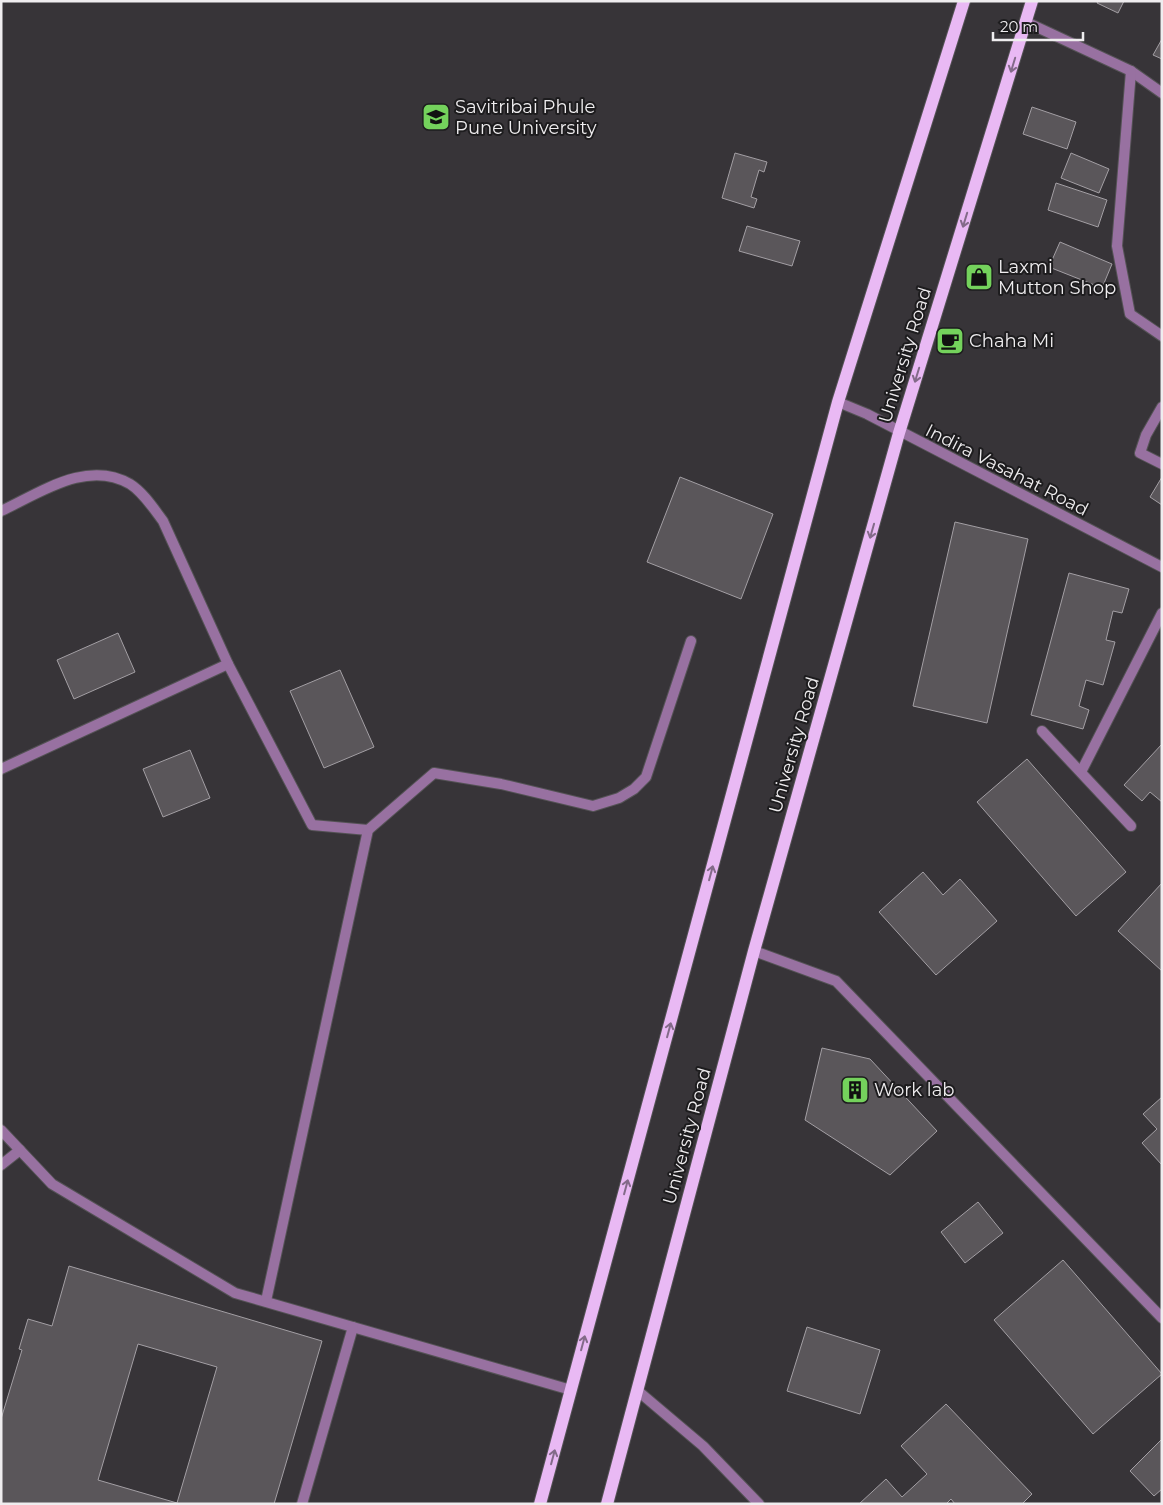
<svg xmlns="http://www.w3.org/2000/svg" width="1163" height="1505" font-family="Montserrat,sans-serif">
  <style>
    .building { fill: #5a565a; stroke: #a39fa4; fill-rule: evenodd }
    .lines { fill: none; stroke-linecap: round; stroke-linejoin: round }
    .service-casing { stroke: #545255; stroke-width: 12 }
    .minor-casing { stroke: #545255; stroke-width: 12 }
    .primary-casing { stroke: #545255; stroke-width: 14 }
    .service { stroke: #9871a1; stroke-width: 10 }
    .minor { stroke: #9871a1; stroke-width: 10 }
    .primary { stroke: #e9b9f4; stroke-width: 12 }
    .oneway { stroke: #836a89 }
    .labels { text-anchor: middle; dominant-baseline: central; stroke-width: 4; stroke-linejoin: round; paint-order: stroke }
    .poi-label { font-size: 18px; fill: #efedef; stroke: #1d1c1e; text-anchor: start }
    .street-label { font-size: 18px; fill: #efedef; stroke: #1d1c1e }
  </style>
  <rect width="100%" height="100%" fill="#373438"/>
  <g class="building">
    <path d="M1098,1H1124L1118,13L1097,3Z"/>
    <path d="M1162,39V59L1153,55Z"/>
    <path d="M1032,107L1076,122L1067,149L1023,134Z"/>
    <path d="M735,153L767,162L764,172L759,170L751,197L757,199L754,208L722,198Z"/>
    <path d="M1071,153L1109,169L1099,193L1061,178Z"/>
    <path d="M1056,183L1107,200L1098,227L1048,210Z"/>
    <path d="M747,226L800,241L792,266L739,251Z"/>
    <path d="M1060,242L1112,264L1102,288L1049,267Z"/>
    <path d="M680,477L773,514L741,599L647,562Z"/>
    <path d="M1162,477V505L1150,497Z"/>
    <path d="M955,522L1028,539L987,723L913,706Z"/>
    <path d="M1069,573L1129,589L1122,613L1113,611L1106,640L1115,642L1103,685L1086,680L1079,706L1089,710L1083,729L1031,715Z"/>
    <path d="M118,633L135,672L74,699L57,660Z"/>
    <path d="M340,670L374,747L324,768L290,691Z"/>
    <path d="M1162,744V802L1150,792L1142,801L1124,785Z"/>
    <path d="M190,750L210,798L163,817L143,769Z"/>
    <path d="M1027,759L1126,872L1076,916L977,802Z"/>
    <path d="M923,872L943,895L960,879L997,921L936,975L879,912Z"/>
    <path d="M1162,883V971L1118,931Z"/>
    <path d="M822,1048L870,1059L937,1131L890,1175L805,1120Z"/>
    <path d="M1162,1097V1165L1142,1143L1157,1129L1143,1114Z"/>
    <path d="M978,1202L1003,1233L965,1263L941,1232Z"/>
    <path d="M1063,1260L1162,1374L1093,1434L994,1320Z"/>
    <path d="M69,1266L322,1341L274,1504H1V1419L22,1350L19,1349L28,1319L52,1326ZM138,1344L217,1367L177,1503L98,1480Z"/>
    <path d="M807,1327L880,1350L860,1414L787,1391Z"/>
    <path d="M946,1404L1032,1494L1022,1504H955L951,1499L946,1504H859L886,1479L902,1497L927,1474L901,1446Z"/>
    <path d="M1162,1439V1489L1154,1496L1130,1471Z"/>
  </g>
  <g class="lines">
    <defs>
      <g id="service">
        <path d="M1,511C40,493 87,459 130,484C143,492 154,509 163,521L228,664L312,825L368,830"/>
        <path d="M1,769L228,664"/>
        <path d="M1,1130L52,1184L235,1293L571,1390"/>
        <path d="M1,1165L20,1150"/>
        <path d="M266,1301L368,830L434,773L501,784L593,806L619,798L634,789L646,777L691,641"/>
        <path d="M638,1391L703,1446L759,1504"/>
        <path d="M302,1504L353,1327"/>
      </g>
      <g id="minor">
        <path d="M1026,22L1131,71L1162,93"/>
        <path d="M1131,71L1117,246L1130,314L1162,336"/>
        <path d="M838,402L867,414L1162,567"/>
        <path d="M1162,407L1146,435L1140,453L1162,464"/>
        <path d="M1042,731L1131,826"/>
        <path d="M1081,772L1162,613"/>
        <path d="M754,951L836,981L1162,1318"/>
      </g>
      <g id="primary">
        <path d="M540,1504L838,402L964,1"/>
        <path d="M607,1504L754,951L899,433L1032,1"/>
      </g>
    </defs>
    <use href="#service" class="service-casing"/>
    <use href="#minor" class="minor-casing"/>
    <use href="#primary" class="primary-casing"/>
    <use href="#service" class="service"/>
    <use href="#minor" class="minor"/>
    <use href="#primary" class="primary"/>
  </g>
  <defs><path id="oneway-shaft" d="M-6 0H5M1.5-3L5.5 0L1.5 3" fill="none" stroke-width="1.6" stroke-linecap="round" stroke-linejoin="round" transform="scale(1.25)"/></defs>
  <g class="oneway">
    <use href="#oneway-shaft" transform="translate(1013 65) rotate(107)"/>
    <use href="#oneway-shaft" transform="translate(965 220) rotate(107)"/>
    <use href="#oneway-shaft" transform="translate(917 375) rotate(107)"/>
    <use href="#oneway-shaft" transform="translate(872 531) rotate(106)"/>
    <use href="#oneway-shaft" transform="translate(711 873) rotate(-75)"/>
    <use href="#oneway-shaft" transform="translate(669 1030) rotate(-75)"/>
    <use href="#oneway-shaft" transform="translate(626 1187) rotate(-75)"/>
    <use href="#oneway-shaft" transform="translate(583 1343) rotate(-75)"/>
    <use href="#oneway-shaft" transform="translate(553 1457) rotate(-75)"/>
  </g>
  <defs>
    <symbol id="university-square" viewBox="-11 -11 22 22"><rect x="-9" y="-9" width="18" height="18" rx="4" fill="#74d25c" stroke="#1d1c1e"/><path d="M0-5L7-2L0 1L-7-2ZM-4 1L0 2.5L4 1V4Q0 6-4 4Z" fill="#111"/></symbol>
    <symbol id="shop-square" viewBox="-11 -11 22 22"><rect x="-9" y="-9" width="18" height="18" rx="4" fill="#74d25c" stroke="#1d1c1e"/><path d="M-5-2.5h2.3a2.7 3.5 0 0 1 5.4 0H5L5.5 6h-11ZM-1.5-2.5h3a1.5 2.3 0 0 0-3 0Z" fill="#111"/></symbol>
    <symbol id="cafe-square" viewBox="-11 -11 22 22"><rect x="-9" y="-9" width="18" height="18" rx="4" fill="#74d25c" stroke="#1d1c1e"/><path d="M-5.5-4.5H6V0H3Q3 3.5 0 3.5H-2.5Q-5.5 3.5-5.5 0ZM3-3.2v2h1.7v-2ZM-6 4.5H4V6H-6Z" fill="#111"/></symbol>
    <symbol id="building-square" viewBox="-11 -11 22 22"><rect x="-9" y="-9" width="18" height="18" rx="4" fill="#74d25c" stroke="#1d1c1e"/><path d="M-4-6H4V6H1V3H-1V6H-4ZM-2.5-4.3h1.7v1.8h-1.7ZM.8-4.3h1.7v1.8H.8ZM-2.5-1h1.7V.8h-1.7ZM.8-1h1.7V.8H.8Z" fill="#111"/></symbol>
  </defs>
  <g fill-rule="evenodd">
    <use href="#university-square" x="420" y="101" width="32" height="32"/>
    <use href="#shop-square" x="963" y="261" width="32" height="32"/>
    <use href="#cafe-square" x="934" y="325" width="32" height="32"/>
    <use href="#building-square" x="839" y="1074" width="32" height="32"/>
  </g>
  <g class="labels">
    <g class="poi-label">
      <text x="455" y="107">Savitribai Phule<tspan x="455" dy="21">Pune University</tspan></text>
      <text x="998" y="267">Laxmi<tspan x="998" dy="21">Mutton Shop</tspan></text>
      <text x="969" y="341">Chaha Mi</text>
      <text x="874" y="1090">Work lab</text>
    </g>
    <g class="street-label">
      <text transform="translate(905 355) rotate(-73)">University Road</text>
      <text transform="translate(1007 470) rotate(27)">Indira Vasahat Road</text>
      <text transform="translate(794 745) rotate(-74)">University Road</text>
      <text transform="translate(687 1136) rotate(-75)">University Road</text>
    </g>
  </g>
  <rect width="1163" height="1505" fill="none" stroke="#efedef" stroke-width="5"/>
  <path d="M993 32v8h90v-8" fill="none" stroke="#efedef" stroke-width="2.5"/>
  <text x="1000" y="32" font-size="15" fill="#efedef" stroke="#1d1c1e" stroke-width="4" paint-order="stroke">20 m</text>
</svg>
